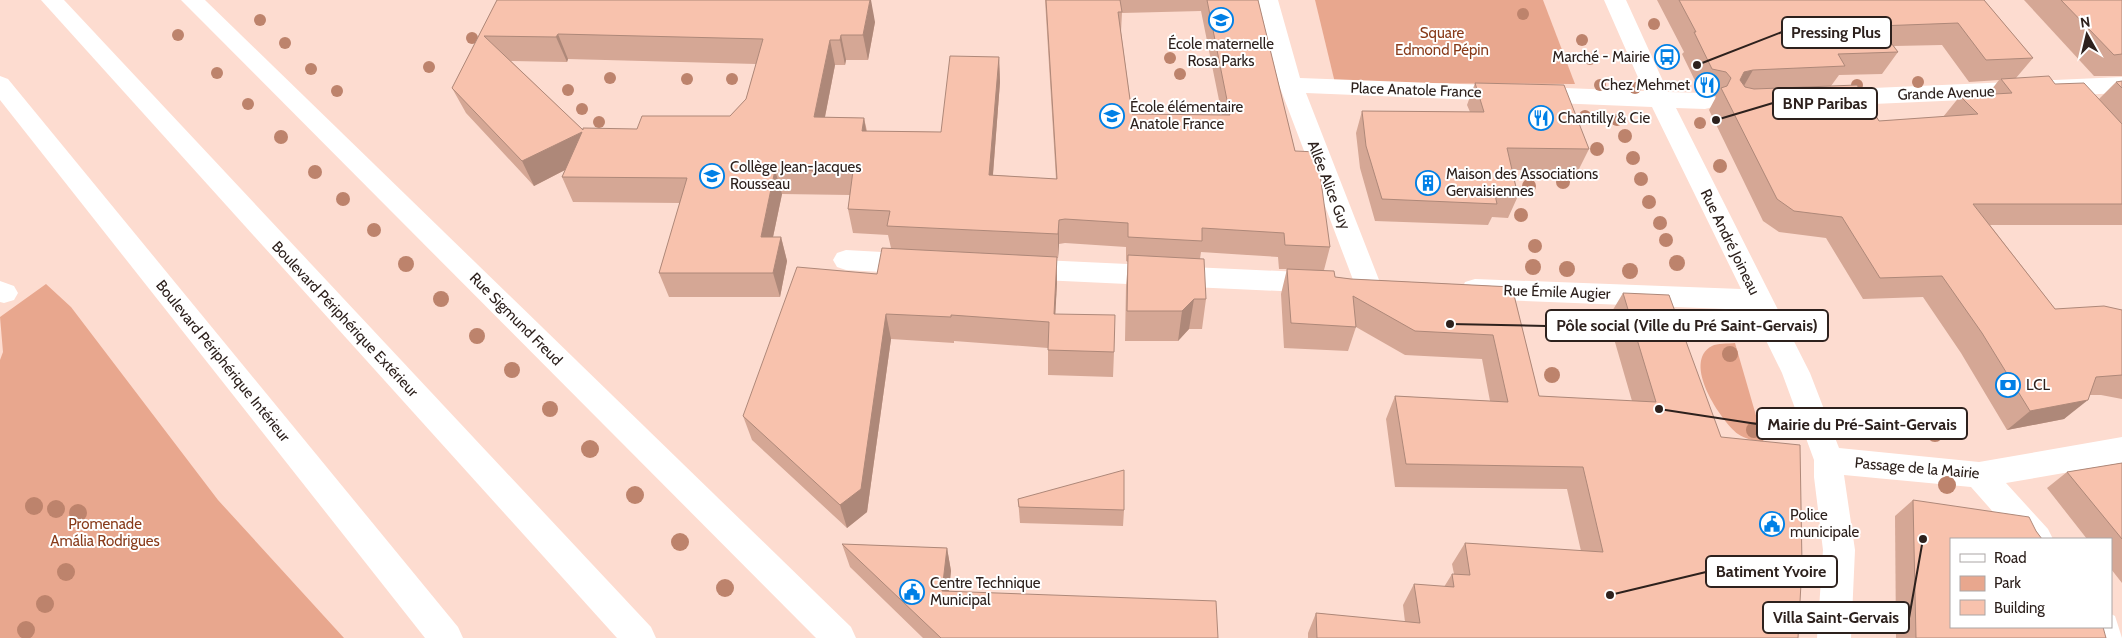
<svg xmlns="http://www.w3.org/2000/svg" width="2122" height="638" font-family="Cabin,sans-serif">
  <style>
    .green { fill: #e8a78e }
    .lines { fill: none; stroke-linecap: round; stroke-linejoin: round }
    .minor { fill: #fff; fill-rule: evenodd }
    .highway { fill: #fff; fill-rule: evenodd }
    .tree { fill: #bd836c }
    .wall { fill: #d5a795; fill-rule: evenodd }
    .shaded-wall { fill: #ae8879 }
    .building { fill: #f8c2ad; stroke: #ae8879; fill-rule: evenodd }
    .labels { text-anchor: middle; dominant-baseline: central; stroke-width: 4; stroke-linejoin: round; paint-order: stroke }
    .park-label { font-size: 15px; fill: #883b1a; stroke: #fff }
    .poi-label { font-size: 15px; fill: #2d211d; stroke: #fff; text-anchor: start }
    .street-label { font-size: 15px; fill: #2d211d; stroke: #fff }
    .leader { fill: none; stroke: #2d211d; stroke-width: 2 }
    .callout-dot { fill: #2d211d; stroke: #fff; stroke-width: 2 }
    .callout { fill: #fff; stroke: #2d211d; stroke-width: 2 }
    .callout-label { font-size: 16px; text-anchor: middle; font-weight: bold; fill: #2d211d }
  </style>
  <rect width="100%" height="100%" fill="#fddcd0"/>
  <g class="green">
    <path d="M1315,0H1543L1575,84L1335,83Z"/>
    <path d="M46,284L71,307L218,500L344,638H0V360L3,352L0,317Z"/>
    <path d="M1735,343L1764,443C1756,441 1745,439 1738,434C1721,421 1681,362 1712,346C1717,343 1728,344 1735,343Z"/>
  </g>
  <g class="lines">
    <g class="minor">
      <path d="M181,0H205L851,627L856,638H816Z"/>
      <path d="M1256,0H1278L1300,78L1644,91L1604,0H1626L1668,92L1705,93L1713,95L1717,101L1713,107L1705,109L1676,108L1810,373L1839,448L1979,462L2122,437V463L2006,483L2048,529L2053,539H2017L1971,487L1844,475L1855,550L1851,638H1817L1823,550L1814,477V460L1782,373L1751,310L1475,299L1465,296L1462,289L1465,282L1475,279L1741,289L1652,107L1306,93L1381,285L1378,292L1368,295L1358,292L1355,285L1279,85Z"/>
      <path d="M2122,77V93L1827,106L1819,104L1815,98L1819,92L1827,90Z"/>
      <path d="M846,250L918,254L927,257L931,264L927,271L918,274L846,270L837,267L833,260L837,253Z"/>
      <path d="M1020,259L1322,273L1331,276L1335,283L1331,290L1322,293L1020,279L1011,276L1007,269L1011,262Z"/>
      <path d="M0,281L14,286L18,293L14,300L4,303L0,302Z"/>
      <path d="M2111,614L2115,616L2122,638H2090L2087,627H2111Z"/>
    </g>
    <g class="highway">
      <path d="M41,0H64L651,627L656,638H617Z"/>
      <path d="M0,76L8,79L458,627L463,638H425L0,100Z"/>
    </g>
  </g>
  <g class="tree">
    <circle cx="1523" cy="14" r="6"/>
    <circle cx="260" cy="20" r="6"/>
    <circle cx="1654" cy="24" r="6"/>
    <circle cx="178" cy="35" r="6"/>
    <circle cx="472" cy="38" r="6"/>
    <circle cx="1582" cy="40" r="6"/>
    <circle cx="285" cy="43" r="6"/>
    <circle cx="1170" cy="58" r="6"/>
    <circle cx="1590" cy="59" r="6"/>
    <circle cx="429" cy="67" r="6"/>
    <circle cx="311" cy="69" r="6"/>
    <circle cx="217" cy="73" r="6"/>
    <circle cx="1180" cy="74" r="6"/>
    <circle cx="610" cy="78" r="6"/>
    <circle cx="687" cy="79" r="6"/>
    <circle cx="732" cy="79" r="6"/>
    <circle cx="1918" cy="82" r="6"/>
    <circle cx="1600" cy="85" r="6"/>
    <circle cx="1857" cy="85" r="6"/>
    <circle cx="1635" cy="88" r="6"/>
    <circle cx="568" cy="90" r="6"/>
    <circle cx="337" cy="91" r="6"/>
    <circle cx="248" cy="104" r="6"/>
    <circle cx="582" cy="109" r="6"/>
    <circle cx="1585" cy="116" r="6"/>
    <circle cx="1617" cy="120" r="6"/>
    <circle cx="599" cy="122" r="6"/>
    <circle cx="1700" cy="123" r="6"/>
    <circle cx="1625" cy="136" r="7"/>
    <circle cx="281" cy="137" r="7"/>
    <circle cx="1597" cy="149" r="7"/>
    <circle cx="1633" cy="158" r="7"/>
    <circle cx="1720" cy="166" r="7"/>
    <circle cx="315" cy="172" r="7"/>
    <circle cx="1641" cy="179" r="7"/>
    <circle cx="1563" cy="182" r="7"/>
    <circle cx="1529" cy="186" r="7"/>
    <circle cx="343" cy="199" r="7"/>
    <circle cx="1649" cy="202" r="7"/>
    <circle cx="1521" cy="215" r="7"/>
    <circle cx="1660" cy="223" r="7"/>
    <circle cx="374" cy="230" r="7"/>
    <circle cx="1666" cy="240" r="7"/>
    <circle cx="1535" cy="246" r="7"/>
    <circle cx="1677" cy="263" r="8"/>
    <circle cx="406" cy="264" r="8"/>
    <circle cx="1533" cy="267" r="8"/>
    <circle cx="1567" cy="269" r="8"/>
    <circle cx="1630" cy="271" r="8"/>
    <circle cx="441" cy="299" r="8"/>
    <circle cx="477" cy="336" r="8"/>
    <circle cx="1730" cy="354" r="8"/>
    <circle cx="512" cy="370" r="8"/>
    <circle cx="1552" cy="375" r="8"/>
    <circle cx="550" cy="409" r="8"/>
    <circle cx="1754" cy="430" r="8"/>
    <circle cx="1888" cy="432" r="8"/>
    <circle cx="1935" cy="434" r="8"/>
    <circle cx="590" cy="449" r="9"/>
    <circle cx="1947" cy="485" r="9"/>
    <circle cx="635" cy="495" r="9"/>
    <circle cx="34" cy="506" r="9"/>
    <circle cx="56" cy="509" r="9"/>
    <circle cx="78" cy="513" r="9"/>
    <circle cx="680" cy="542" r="9"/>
    <circle cx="66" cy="572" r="9"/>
    <circle cx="725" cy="588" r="9"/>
    <circle cx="45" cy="604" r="9"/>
    <circle cx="26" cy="630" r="9"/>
  </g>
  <g class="wall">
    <path d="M497,0L875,22L868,60H846L845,65H835L825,117L864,118L867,131L941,132L999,57L1000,82L993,175L1056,179L1045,0H1258L1295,151L1330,247L1324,270L1335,277L1351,279L1512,287L1539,396L1632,401L1608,318L1623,293L1721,437L1798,638H1308V633L1316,613L1405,622L1403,605L1414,584L1444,587L1452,574H1454L1452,564L1465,543L1581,551L1567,489L1395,487L1386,419L1395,396L1490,401L1482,359L1405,355L1356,327L1348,351L1284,348L1281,294L1287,269H1279L1278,257L1201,252L1200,259L1206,299L1202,329H1189L1178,341H1125L1126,286L1128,262L1126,261V247L1065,243L1059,244L1058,258H1057V283L1055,314L1114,352L1113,377L1048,375V348L954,341V343L891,339L867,512L847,528L752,440L743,416L877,274L891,248L888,235L853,233L848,209L850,195L782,194L773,237H781L787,261L780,297H669L659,273L680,203L573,202L562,177L565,170L534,186L466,113L452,88ZM1201,11L1222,115L1132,114L1121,32L1122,13ZM568,59L756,64L746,99L730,116L637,129L583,130L511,61L567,62Z"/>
    <path d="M1657,0H1984L2033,58L2016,78L2055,84L2099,99L2116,82L2122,81V225H1990L2055,309L2122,310V399L2101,395H2089L2064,419L2007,430L1961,353L1923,297L1863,299L1826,238L1779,232L1763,221L1709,110L1716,97L1713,93L1700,91L1682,54L1684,52ZM1942,45L1969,82L1999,80L1988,94L1960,96L1943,117L1879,121L1831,86L1839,75L1882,74L1898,52L1894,46Z"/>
    <path d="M2024,0H2122V76H2094Z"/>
    <path d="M1475,83L1589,149L1578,171L1512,170L1518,196L1508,218L1492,217L1488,225L1375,221L1360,168L1356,133L1362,111L1470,112L1467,105Z"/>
    <path d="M2122,463V583L2111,569V539H2087L2047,488L2067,472Z"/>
    <path d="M1018,499L1124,510L1123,526L1020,523Z"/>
    <path d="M1913,500L2036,531L2106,638H1896L1895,516Z"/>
    <path d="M842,544L947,548L951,571L949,591L1218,638H923L850,567Z"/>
  </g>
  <g class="shaded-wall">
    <path d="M870,0H871L875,22L868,60L863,35Z"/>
    <path d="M558,34L568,59L567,62L556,37Z"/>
    <path d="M841,35L846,60L845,65L840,40Z"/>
    <path d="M830,40L835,65L820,142L814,117Z"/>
    <path d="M999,57L1000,82L991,199L989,175Z"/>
    <path d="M1753,70L1741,91L1731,94L1744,72Z"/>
    <path d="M864,118L868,142L862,131Z"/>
    <path d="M582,132L592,156L534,186L522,161Z"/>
    <path d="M775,170L782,194L768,261L761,237Z"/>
    <path d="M1059,220V244L1058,258V234Z"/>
    <path d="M781,237L787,261L780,297L773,273Z"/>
    <path d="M1057,257V283L1054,339V314Z"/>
    <path d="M1194,299L1189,329L1178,341L1182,311Z"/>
    <path d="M886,314L891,339L867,512L847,528L840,505Z"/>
    <path d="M2088,400L2064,419L2007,430L2030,411Z"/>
    <path d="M947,548L951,571L946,613L942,591Z"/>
  </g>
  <g class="building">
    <path d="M497,0H870L863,35H841L840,40H830L814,117L864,118L862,131L941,132L950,56L999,57L989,175L1057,179L1046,0H1120L1122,12H1118L1132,114L1230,115L1207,0H1258L1295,151L1317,152L1330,247L1285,245L1284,233L1202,228V241L1128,237V223L1065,219L1059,220L1058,234L887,226L890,211L848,209L853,171L775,170L761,237H781L773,273H659L687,178L562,177L582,132L522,161L452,88ZM558,34L763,39L746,99L730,116H642L637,129L583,128V130L484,36L556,37Z"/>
    <path d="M1679,0H1984L2033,58L1986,60L1958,23L1878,26L1898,52L1838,54L1845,66L1753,70L1744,72L1740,80L1745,87L1754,89L1857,85L1879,121L1978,114L1960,96L2012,93L2001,79L2049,76L2055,84L2084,83L2122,124V204H1973L2055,309L2104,306L2122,310V375L2096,377L2088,400L2030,411L1982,333L1942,276L1880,278L1842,217L1794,211L1777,199L1721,88L1727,86L1731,78L1726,72L1712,69L1694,32H1696Z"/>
    <path d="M2061,0H2122V54L2114,55Z"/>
    <path d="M2122,81V88L2116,82Z"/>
    <path d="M1475,83L1564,85L1589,149L1507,148L1518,196L1495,195L1497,204L1382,199L1366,146L1362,111L1484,112Z"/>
    <path d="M882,248L1057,257L1054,314L1115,315L1114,352L1048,350L1049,322L951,315V317L886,314L861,489L840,505L743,416L797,267L877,274Z"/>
    <path d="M1128,255L1204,259L1206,299H1194L1182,311H1127Z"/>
    <path d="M1287,269L1334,271L1335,277L1351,279L1512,287L1539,396L1656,402L1623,293L1669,295L1721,437L1800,445L1802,565L1798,638H1317L1316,613L1420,623L1414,584L1454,587L1452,574L1470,575L1465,543L1603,552L1583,467L1406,464L1395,396L1508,402L1493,335L1415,331L1353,296L1356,327L1291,323Z"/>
    <path d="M2122,463V539L2067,472Z"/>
    <path d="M1124,470V510L1019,507L1018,499Z"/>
    <path d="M1913,500L2029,517L2036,531L2042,539H1951V627H2103L2106,638H1916Z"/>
    <path d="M842,544L947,548L942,591L1216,601L1218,638H941Z"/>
  </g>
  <defs>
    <symbol id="school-ring" viewBox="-11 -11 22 22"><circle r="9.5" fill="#fff" stroke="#0080e6" stroke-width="1.5"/><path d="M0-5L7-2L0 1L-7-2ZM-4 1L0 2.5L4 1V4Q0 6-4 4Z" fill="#0080e6"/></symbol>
    <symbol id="bus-ring" viewBox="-11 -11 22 22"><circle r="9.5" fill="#fff" stroke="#0080e6" stroke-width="1.5"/><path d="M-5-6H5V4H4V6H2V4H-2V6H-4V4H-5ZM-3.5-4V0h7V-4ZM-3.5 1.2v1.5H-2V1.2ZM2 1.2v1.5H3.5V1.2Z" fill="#0080e6"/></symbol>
    <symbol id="restaurant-ring" viewBox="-11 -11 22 22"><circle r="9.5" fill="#fff" stroke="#0080e6" stroke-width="1.5"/><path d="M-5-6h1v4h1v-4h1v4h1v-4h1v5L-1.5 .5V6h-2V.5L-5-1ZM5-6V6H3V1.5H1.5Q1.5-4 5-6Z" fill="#0080e6"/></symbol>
    <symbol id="building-ring" viewBox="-11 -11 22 22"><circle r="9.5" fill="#fff" stroke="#0080e6" stroke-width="1.5"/><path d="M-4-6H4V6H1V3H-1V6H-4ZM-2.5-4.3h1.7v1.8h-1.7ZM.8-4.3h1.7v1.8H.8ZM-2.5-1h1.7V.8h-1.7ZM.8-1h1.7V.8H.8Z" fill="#0080e6"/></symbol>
    <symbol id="bank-ring" viewBox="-11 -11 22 22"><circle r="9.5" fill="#fff" stroke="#0080e6" stroke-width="1.5"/><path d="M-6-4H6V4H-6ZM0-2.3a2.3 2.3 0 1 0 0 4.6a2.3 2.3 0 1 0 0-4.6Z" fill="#0080e6"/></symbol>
    <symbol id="civic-ring" viewBox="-11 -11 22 22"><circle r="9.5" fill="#fff" stroke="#0080e6" stroke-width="1.5"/><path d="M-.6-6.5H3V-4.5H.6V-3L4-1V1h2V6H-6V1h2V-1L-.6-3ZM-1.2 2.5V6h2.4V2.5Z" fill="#0080e6"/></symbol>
  </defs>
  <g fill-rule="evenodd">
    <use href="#school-ring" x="1207" y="6" width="28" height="28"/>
    <use href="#bus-ring" x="1653" y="43" width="28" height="28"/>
    <use href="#restaurant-ring" x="1693" y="71" width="28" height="28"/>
    <use href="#school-ring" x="1098" y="102" width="28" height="28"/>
    <use href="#restaurant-ring" x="1527" y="104" width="28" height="28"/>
    <use href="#school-ring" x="698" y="162" width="28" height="28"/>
    <use href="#building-ring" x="1414" y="169" width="28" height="28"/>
    <use href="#bank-ring" x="1994" y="371" width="28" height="28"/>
    <use href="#civic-ring" x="1758" y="510" width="28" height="28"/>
    <use href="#civic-ring" x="898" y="578" width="28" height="28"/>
  </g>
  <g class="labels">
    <g class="park-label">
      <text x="1442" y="33">Square<tspan x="1442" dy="17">Edmond Pépin</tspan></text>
      <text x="105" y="524">Promenade<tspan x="105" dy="17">Amália Rodrigues</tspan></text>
    </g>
    <g class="poi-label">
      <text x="1221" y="44" text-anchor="middle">École maternelle<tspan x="1221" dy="17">Rosa Parks</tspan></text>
      <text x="1650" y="57" text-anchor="end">Marché - Mairie</text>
      <text x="1690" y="85" text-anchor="end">Chez Mehmet</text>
      <text x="1130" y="107">École élémentaire<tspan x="1130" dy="17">Anatole France</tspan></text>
      <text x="1558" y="118">Chantilly &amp; Cie</text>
      <text x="730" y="167">Collège Jean-Jacques<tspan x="730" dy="17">Rousseau</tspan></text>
      <text x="1446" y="174">Maison des Associations<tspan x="1446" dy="17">Gervaisiennes</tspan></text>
      <text x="2026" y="385">LCL</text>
      <text x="1790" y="515">Police<tspan x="1790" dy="17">municipale</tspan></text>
      <text x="930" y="583">Centre Technique<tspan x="930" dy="17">Municipal</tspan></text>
    </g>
    <g class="street-label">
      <text transform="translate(1416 90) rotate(2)">Place Anatole France</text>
      <text transform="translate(1946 93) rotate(-2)">Grande Avenue</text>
      <text transform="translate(1329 185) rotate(69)">Allée Alice Guy</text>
      <text transform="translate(1730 242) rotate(64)">Rue André Joineau</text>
      <text transform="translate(1557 292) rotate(2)">Rue Émile Augier</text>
      <text transform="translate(345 319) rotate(47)">Boulevard Périphérique Extérieur</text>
      <text transform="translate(516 319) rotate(45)">Rue Sigmund Freud</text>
      <text transform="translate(223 361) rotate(51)">Boulevard Périphérique Intérieur</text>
      <text transform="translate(1917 468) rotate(5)">Passage de la Mairie</text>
    </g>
  </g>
  <path class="leader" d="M1697 65L1782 32M1716 120L1773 103M1450 324L1546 326M1659 409L1757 424M1610 595L1706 572M1923 539L1909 618"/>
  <g class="callout-dot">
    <circle cx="1697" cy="65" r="5"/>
    <circle cx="1716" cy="120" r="5"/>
    <circle cx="1450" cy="324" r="5"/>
    <circle cx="1659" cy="409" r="5"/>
    <circle cx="1610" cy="595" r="5"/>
    <circle cx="1923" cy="539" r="5"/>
  </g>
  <g class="callout">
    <rect x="1782" y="17" width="109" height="31" rx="5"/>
    <rect x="1773" y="88" width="104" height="31" rx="5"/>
    <rect x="1546" y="310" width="282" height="31" rx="5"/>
    <rect x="1757" y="408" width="210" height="31" rx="5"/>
    <rect x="1706" y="556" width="131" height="31" rx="5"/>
    <rect x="1763" y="602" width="146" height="31" rx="5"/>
  </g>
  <g class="callout-label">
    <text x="1836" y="38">Pressing Plus</text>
    <text x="1825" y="109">BNP Paribas</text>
    <text x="1687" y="331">Pôle social (Ville du Pré Saint-Gervais)</text>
    <text x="1862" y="430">Mairie du Pré-Saint-Gervais</text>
    <text x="1771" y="577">Batiment Yvoire</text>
    <text x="1836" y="623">Villa Saint-Gervais</text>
  </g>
  <rect x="1950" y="538" width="162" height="90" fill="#ffffff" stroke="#aba6a5"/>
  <rect x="1960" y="554" width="25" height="8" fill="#ffffff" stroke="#aba6a5"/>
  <text x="1994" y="563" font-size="15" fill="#2d211d">Road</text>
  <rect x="1960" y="576" width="25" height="15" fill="#e8a78e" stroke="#aba6a5"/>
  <text x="1994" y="588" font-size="15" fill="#2d211d">Park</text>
  <rect x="1960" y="600" width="25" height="15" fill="#f8c2ad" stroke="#aba6a5"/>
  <text x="1994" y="613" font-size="15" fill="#2d211d">Building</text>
  <g transform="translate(2087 35) rotate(352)" stroke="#ffffff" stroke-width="4" paint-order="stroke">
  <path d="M0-4L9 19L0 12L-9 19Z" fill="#2d211d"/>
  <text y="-8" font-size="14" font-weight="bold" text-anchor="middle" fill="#2d211d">N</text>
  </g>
</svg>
